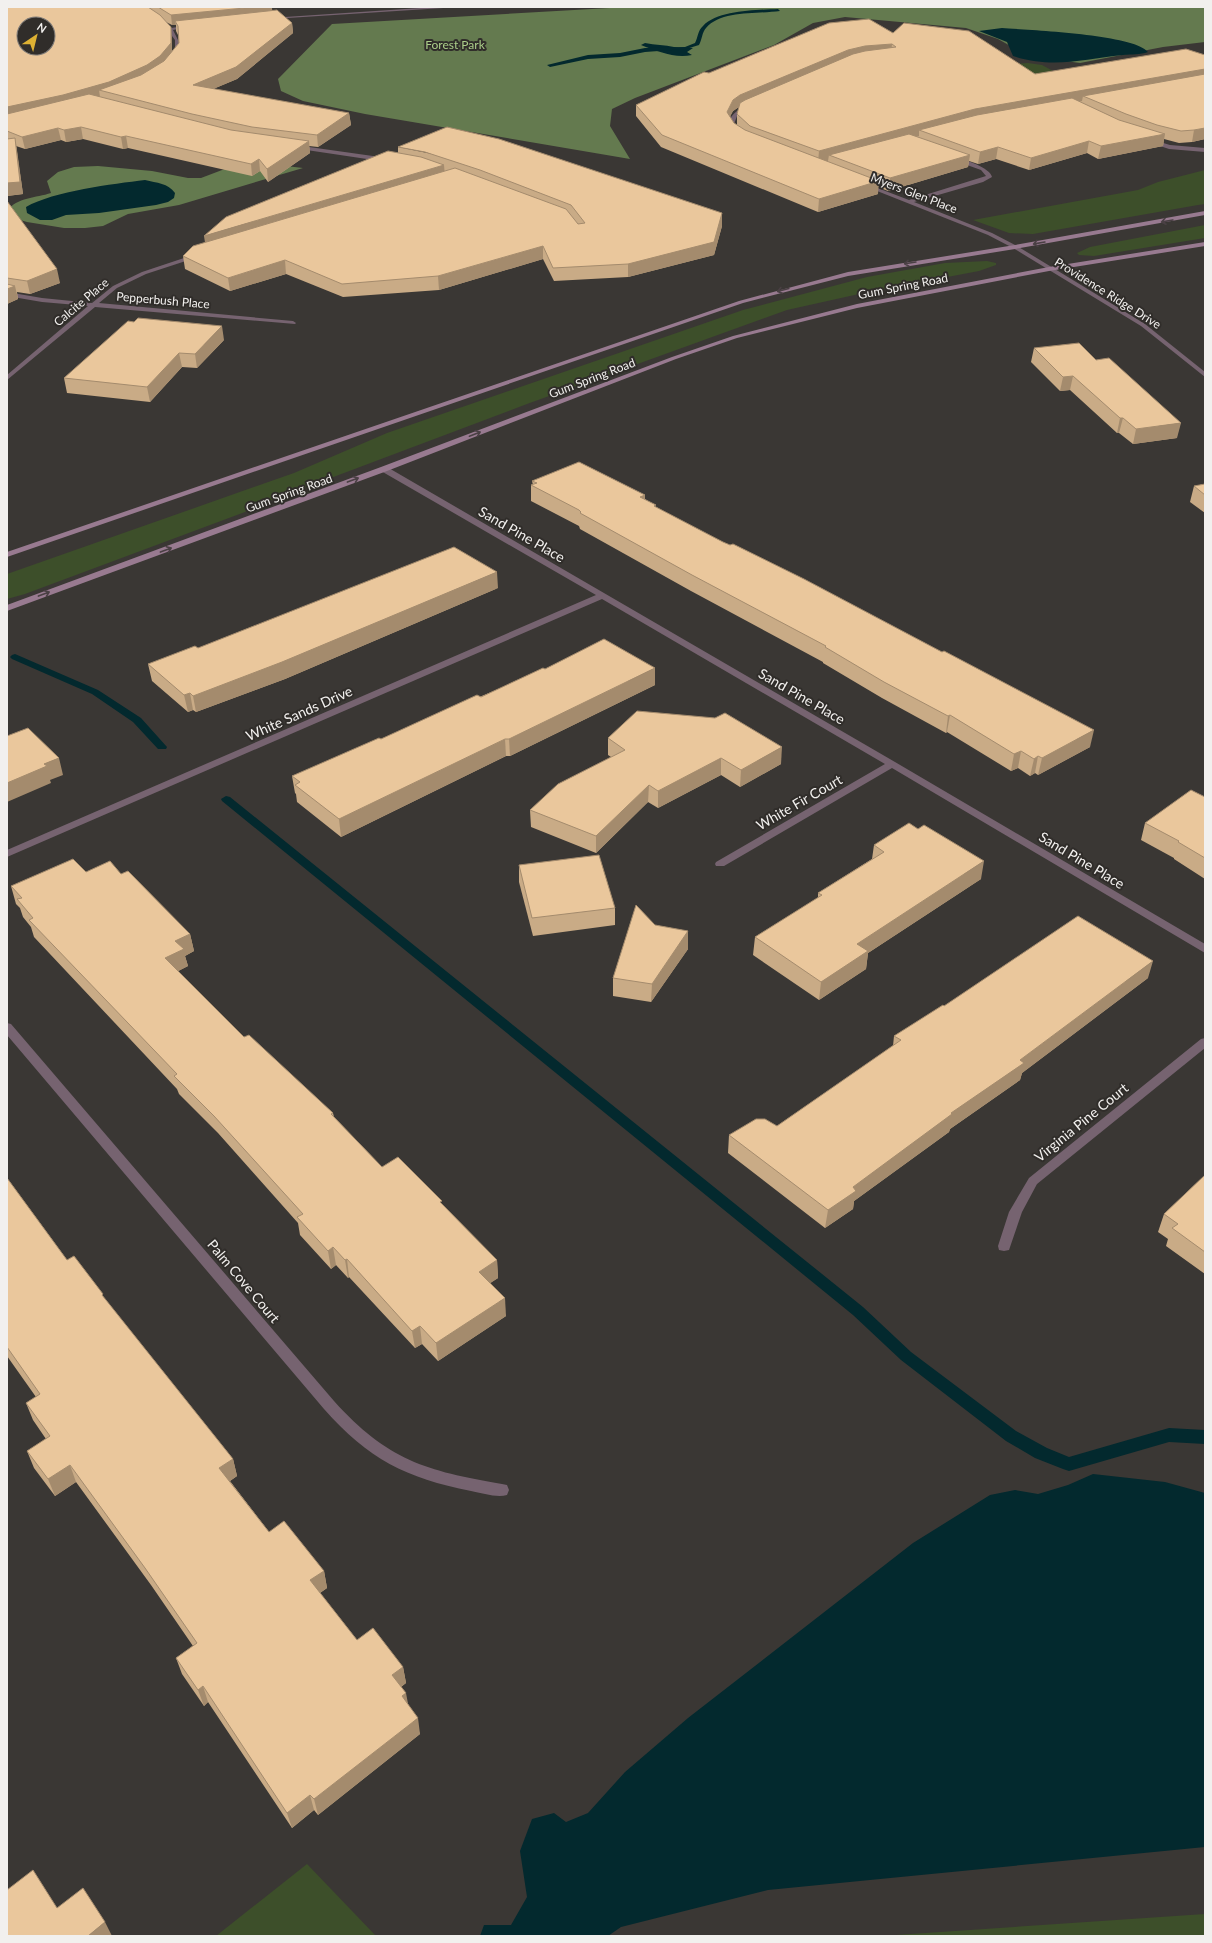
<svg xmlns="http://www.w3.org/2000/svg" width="1212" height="1943" font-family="Lato,sans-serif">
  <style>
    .green { fill: #3d4f2a }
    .forest { fill: #647a4f }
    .water { fill: #03292e }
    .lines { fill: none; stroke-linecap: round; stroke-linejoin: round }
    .stream { fill: #03292e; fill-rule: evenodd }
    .minor { fill: #766370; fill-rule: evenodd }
    .secondary { fill: #987a90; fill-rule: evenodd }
    .wall { fill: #c9ab86; fill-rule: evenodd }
    .shaded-wall { fill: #a48b6d }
    .building { fill: #eac79c; stroke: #a48b6d; fill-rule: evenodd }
    .oneway { stroke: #4a4044 }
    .labels { text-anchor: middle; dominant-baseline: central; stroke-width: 4; stroke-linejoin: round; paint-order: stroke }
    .far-park-label { font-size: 12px; fill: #abce89; stroke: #302d2a }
    .far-street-label { font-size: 12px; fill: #f2f0ee; stroke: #302d2a }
    .street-label { font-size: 14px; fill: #f2f0ee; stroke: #302d2a }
  </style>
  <rect width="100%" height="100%" fill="#3a3734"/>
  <g class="green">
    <path d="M1028,63L1042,65L1053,71L1043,76L1007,67L1014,64Z"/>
    <path d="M1205,170V204L1198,205L1033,234L1009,233L973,220L1138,190L1158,182Z"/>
    <path d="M1205,225V238L1094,256L1079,255L1077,253L1090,247Z"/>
    <path d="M987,261L996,263V265L979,271L868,292L787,310L527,404L259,505L245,512L25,594L7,599V574L294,473L387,433L743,310L867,277L945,263Z"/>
    <path d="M307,1864L376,1936H216Z"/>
    <path d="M1205,1914V1936H881Z"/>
  </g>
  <g class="forest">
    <path d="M627,7H1205V42L1163,47L1080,63L1028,56L998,39L966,28L845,17L813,23L774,45L635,98L612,109L610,126L630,159L365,114L303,101L281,91L278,79L332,24Z"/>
    <path d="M260,163L303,168L179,205L128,214L103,226L85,228H64L27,222L10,217L7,211C17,197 36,198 51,193L47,181L58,172L74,167L98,166L152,171L188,178H201L230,167Z"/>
  </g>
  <g class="water">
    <path d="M1002,28C1027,30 1134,34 1148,52C1140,55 1132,54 1123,55C1083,59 1053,69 1013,56L1007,42L979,31Z"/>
    <path d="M645,43C655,45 665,45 674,47C680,48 686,47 693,48L687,52L692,55C675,59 657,51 641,45Z"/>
    <path d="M145,180C157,183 168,183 175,193L174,198L168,202L156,205L99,213L66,215L52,220H40L27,213L26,207C54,191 113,184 145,180Z"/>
    <path d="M1093,1474L1165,1482L1205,1493V1847L768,1890L621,1927L608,1936H480L484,1925H511L527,1897L520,1851L532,1819L554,1813L566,1822L588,1813L625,1772L688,1718L913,1543L990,1495L1015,1490L1038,1494L1068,1485Z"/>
  </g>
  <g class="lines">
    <g class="stream">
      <path d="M778,9L780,11C759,14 721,10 706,28C702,32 702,40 699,45L686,49L645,52L620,57L588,59L550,67L547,65L588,55L620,53L645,48L685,47L695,43C698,37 698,30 703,26C718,10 757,10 778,9Z"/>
      <path d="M15,654L98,690L141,718L167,747L166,749H158L133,722L92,694L12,659L10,657L12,655Z"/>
      <path d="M226,796L230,797L863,1307L911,1352L1016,1431L1047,1448L1069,1457L1169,1428L1205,1430V1444L1169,1442L1069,1471L1063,1469L1035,1458L1006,1441L901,1360L853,1315L222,801L221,799Z"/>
    </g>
    <g class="minor">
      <path d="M435,7H459L272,19L270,18Z"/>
      <path d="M163,24L171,28L191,25L193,26L173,30L180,44L176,59L172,58L175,48V40Z"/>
      <path d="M750,105L752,107L737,116L734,124L738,131L733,132L728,124C731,113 740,108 750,105Z"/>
      <path d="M1150,139L1170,145L1205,148V152L1169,149L1148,142Z"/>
      <path d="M295,145L387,158L390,160L387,162L293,148Z"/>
      <path d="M953,158C961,157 991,168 992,177L983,182L914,202L992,233L1017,246L1145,324L1205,372V377L1141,326L1013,248L988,235L862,185L867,184L909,200L986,176L981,170L953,160Z"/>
      <path d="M196,254L198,255V257L146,274L117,288L99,303L293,321L296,323L295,324L95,307L7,380V375L88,306L42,302L7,296V292L42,298L92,303L113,286L142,272Z"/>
      <path d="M381,467H387L895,762L1205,944V953L892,768L724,866H716L715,864L716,862L885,764L602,599L7,857V850L596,595L381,471Z"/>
      <path d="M7,1023L11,1024L334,1401C387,1460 426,1471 502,1484L507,1485L509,1490L507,1495C497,1498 482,1493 471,1491C406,1478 368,1459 324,1409L7,1035Z"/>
      <path d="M1205,1038V1048L1037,1184L1022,1212L1009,1250L1004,1251L999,1250L998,1246L1009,1212L1029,1178L1201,1039Z"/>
    </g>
    <g class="secondary">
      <path d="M1205,211V215L1015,249L848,276L743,303L7,557V552L739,301L848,272L1015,245Z"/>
      <path d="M1205,242V246L1049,271L857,308L737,338L676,359L387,471L7,611V605L381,467L672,357L733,336L857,304L1049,267Z"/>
    </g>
  </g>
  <g class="wall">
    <path d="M7,7H287L272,8V10L292,23L293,33L237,79L213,89L349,113L351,125L318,147L309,146L310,153L268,182L260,171L252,176L128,148L123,149L83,139L66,142L61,140L25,149L16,146L23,194L7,196ZM166,22L172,25H176V31L178,35L179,43L172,51V38Z"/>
    <path d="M893,33L1035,74L1205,55V139L1192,142L1179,143L1164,139L1163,146L1098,159L1087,153L1029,170L996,159L978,164L969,161L968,167L888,191L878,187V194L818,212L661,147L636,116V105L709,73ZM739,107L737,114V125L734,123L730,116L733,111Z"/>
    <path d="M398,147L722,213V226L714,255L628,277L554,281L543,259L439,290L343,297L286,274L230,291L185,269L183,256L205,243L398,153Z"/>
    <path d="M7,201L60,283L30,294L17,292L18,299L7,304Z"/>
    <path d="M224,340L197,368L182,367L150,402L67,393L64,378Z"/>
    <path d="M1034,348L1177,438L1133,444L1119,433H1117L1070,390L1060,391L1031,362Z"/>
    <path d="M532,481L645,495V499L656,507L1090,747L1038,775L1035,773L1030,776L1018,768L1011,771L947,732L946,733L882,698L823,663V662L691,591L580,529L579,526L531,501V485H533Z"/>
    <path d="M1205,484V513L1190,502L1194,486Z"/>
    <path d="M498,588L285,679L196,712L193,710L188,712L152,681L148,664L198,648Z"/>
    <path d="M545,669L655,685L510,756H506L341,837L297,802L296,794L295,793L292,776L381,739Z"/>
    <path d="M608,738L781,764L740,787L721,775L658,808L648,802L596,853L531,827L530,810L611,757L608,755Z"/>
    <path d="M1205,797V879L1174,859V858L1141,840L1145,823Z"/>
    <path d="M874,845L981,879L868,953L866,969L819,1000L753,955L755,937L818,898V893L872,859Z"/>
    <path d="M519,865L615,908V925L533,936L519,882Z"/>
    <path d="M86,872L121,874L190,934L194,951L185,956L188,966L178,971L244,1037L333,1113L334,1117L382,1167L442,1205L497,1260L498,1278L490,1283L506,1316L438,1361L422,1344L415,1348L349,1277L348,1278L336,1265L331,1269L300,1235L298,1223L218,1133L179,1094L177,1089L34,937L31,927L23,917L20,908L16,904L11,886Z"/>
    <path d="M655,925L688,931V949L651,1002L613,996V978Z"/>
    <path d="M1148,978L1022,1073L1020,1080L950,1129L949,1132L854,1201L853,1209L825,1228L728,1153L729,1135L777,1126L893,1046L894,1036L944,1006Z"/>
    <path d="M1205,1175V1274L1166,1246L1168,1239L1158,1232L1164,1214Z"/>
    <path d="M7,1178L67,1260L104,1298L233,1459L237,1476L230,1481L269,1532L324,1571L327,1588L320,1593L357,1640L403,1667L406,1683L401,1687L420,1734L318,1815L314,1810L292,1828L208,1702L204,1706L182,1674L176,1658L193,1646L151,1585L76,1482L55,1496L34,1468L27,1451L46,1439L33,1420L26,1403L36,1397L7,1356Z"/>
  </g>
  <g class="shaded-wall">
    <path d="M255,7H287L272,8L273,16L175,21L176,25H172L171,15Z"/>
    <path d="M292,23L293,33L237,79L194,97L193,85Z"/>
    <path d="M171,27L172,38V54L149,76L99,90L100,97L65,107L7,119V107Z"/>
    <path d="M892,44L891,54L739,107L733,111L727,123V112L733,100L740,95L848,50L865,46Z"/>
    <path d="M1205,69V78L1083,96L1082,101L919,130V136L837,158L829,155L828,161L818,163L819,151L975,109Z"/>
    <path d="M349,113L351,125L318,147L317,135Z"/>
    <path d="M81,127L83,139L66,142L64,130Z"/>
    <path d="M58,128L61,140L25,149L22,137Z"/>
    <path d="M1205,128V139L1192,142L1194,130Z"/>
    <path d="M1165,134L1163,146L1098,159L1101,146Z"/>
    <path d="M126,136L128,148L123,149L121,137Z"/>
    <path d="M15,138L17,150L23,194L7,196V183Z"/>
    <path d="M309,141L310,153L268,182L267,169Z"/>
    <path d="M1089,141L1087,153L1029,170L1031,158Z"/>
    <path d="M998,147L996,159L978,164L980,152Z"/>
    <path d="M970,155L968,167L888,191L890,178Z"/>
    <path d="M259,159L260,171L252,176L251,164Z"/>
    <path d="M444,165L445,177L206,249L204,236Z"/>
    <path d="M879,181L878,194L818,212L819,199Z"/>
    <path d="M722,213V226L714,255L628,277V264Z"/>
    <path d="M543,246V259L439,290L438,276Z"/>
    <path d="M285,260L286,274L230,291L228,278Z"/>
    <path d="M57,269L60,283L30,294L27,281Z"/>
    <path d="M15,286L18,299L7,304V289Z"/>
    <path d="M222,326L224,340L197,368L195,354Z"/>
    <path d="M179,353L182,367L150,402L147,387Z"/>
    <path d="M1073,376L1070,390L1060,391L1063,377Z"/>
    <path d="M1120,418H1123L1119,433H1117Z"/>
    <path d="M1181,423L1177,438L1133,444L1136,429Z"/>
    <path d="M645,495L644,510L640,497Z"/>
    <path d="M497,572L498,588L285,679L196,712L193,696Z"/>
    <path d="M655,668V685L510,756L509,739Z"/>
    <path d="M190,693L193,710L188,712L184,695Z"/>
    <path d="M950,715L947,732L946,733L948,716Z"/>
    <path d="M1094,730L1090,747L1038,775L1042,758Z"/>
    <path d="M505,739L506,756L341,837L339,819Z"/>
    <path d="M782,747L781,764L740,787L741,770Z"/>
    <path d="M1021,751L1018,768L1011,771L1014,754Z"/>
    <path d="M1038,756L1035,773L1030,776L1034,759Z"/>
    <path d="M59,758L63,775L50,780L51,783L7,802V783L44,764Z"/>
    <path d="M721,758V775L658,808V791Z"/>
    <path d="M649,785L648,802L596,853V836Z"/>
    <path d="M984,861L981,879L868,953L866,969L819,1000L821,982L857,944Z"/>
    <path d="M688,931V949L651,1002L652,984Z"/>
    <path d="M190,934L194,951L185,956L188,966L169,976L165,958L175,941Z"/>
    <path d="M1153,961L1148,978L1022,1073L1020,1080L950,1129L949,1132L854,1201L853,1209L825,1228L828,1210L853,1187L951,1113L1020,1060Z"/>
    <path d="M333,1247L336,1265L331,1269L328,1251Z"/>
    <path d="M347,1259L349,1277L348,1278L345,1260Z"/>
    <path d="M497,1260L498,1278L480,1290L479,1272Z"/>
    <path d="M505,1298L506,1316L438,1361L436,1343Z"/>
    <path d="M420,1326L422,1344L415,1348L412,1331Z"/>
    <path d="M233,1459L237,1476L224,1485L219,1468Z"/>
    <path d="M70,1465L76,1482L55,1496L48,1479Z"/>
    <path d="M324,1571L327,1588L314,1597L310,1580Z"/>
    <path d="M403,1667L406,1683L395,1691L392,1675Z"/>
    <path d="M203,1686L208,1702L204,1706L198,1690Z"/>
    <path d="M406,1693L409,1709L402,1696Z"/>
    <path d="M418,1718L420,1734L318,1815L314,1799Z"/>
    <path d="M310,1795L314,1810L292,1828L287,1813Z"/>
    <path d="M105,1922L112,1936H88Z"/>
  </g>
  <g class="building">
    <path d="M7,7H148L160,15L171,27V43L160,56L147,65L109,82L63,95L7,107ZM24,24H48V48H24Z"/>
    <path d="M158,7H255L171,15Z"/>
    <path d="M277,10L292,23L236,67L193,85L349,113L317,135L252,127L192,114L99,90L141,75L164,61L179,43L178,26L175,21Z"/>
    <path d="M869,19L893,33L904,23L969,31L1035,74L1186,49L1205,55V69L975,109L819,151L750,126L737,114L740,103L745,100L853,54L865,51L896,47L892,44L865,46L848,50L740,95L733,100L727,112L734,123L745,130L879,181L819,199L662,135L636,105L704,72L709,73L829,23Z"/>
    <path d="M1205,74V128L1194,130L1181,131L1157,125L1126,114L1083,96Z"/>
    <path d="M89,94L231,130L309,141L267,169L259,159L251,164L126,136L121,137L81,127L64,130L58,128L22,137L7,131V114Z"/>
    <path d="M1072,98L1119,120L1165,134L1101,146L1089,141L1031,158L998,147L980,152L919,130L977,115Z"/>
    <path d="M447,127L499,139L722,213L714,242L628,264L553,268L543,246L438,276L342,284L285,260L228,278L183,256L193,246L455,168L566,209L578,224L585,223L571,205L480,170L425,152L398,147Z"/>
    <path d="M909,134L970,155L890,178L829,155Z"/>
    <path d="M15,138L20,182L7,183V139Z"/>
    <path d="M388,151L421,157L444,165L204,236L226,217Z"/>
    <path d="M7,201L57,269L27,281L7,278Z"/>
    <path d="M7,284L15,286L7,289Z"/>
    <path d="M138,318L222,326L195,354L179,353L147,387L64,378L128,321L134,322Z"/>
    <path d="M1079,343L1096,360L1109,358L1181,423L1136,429L1123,418H1120L1073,376L1063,377L1034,348Z"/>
    <path d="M579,462L645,495L640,497L656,505L654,506L723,542L730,545L733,544L804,579L942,652L944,651L1094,730L1042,758L1038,756L1034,759L1021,751L1014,754L950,715L948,716L884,682L825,647L826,646L692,575L580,513L581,512L579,510L531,485L537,483L532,481Z"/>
    <path d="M1205,484V495L1194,486Z"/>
    <path d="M454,547L497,572L282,662L193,696L190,693L184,695L148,664L195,646L198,648Z"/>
    <path d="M604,639L655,668L509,739H505L339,819L295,785L300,782L292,776L379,738L381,739L477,695L481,697L543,668L545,669Z"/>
    <path d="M637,711L715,718L725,713L782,747L741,770L721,758L658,791L649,785L596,836L530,810L558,784L625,750L608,738Z"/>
    <path d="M28,728L59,758L44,764L47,766L7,783V736Z"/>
    <path d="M1191,790L1205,797V858L1178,842L1179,841L1145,823Z"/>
    <path d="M909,823L918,829L924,825L984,861L857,944L868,951L821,982L755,937L822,895L818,893L884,852L874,845Z"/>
    <path d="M599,855L615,908L532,918L519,865Z"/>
    <path d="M73,859L86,872L110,861L121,874L128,871L190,934L175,941L184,949L165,958L244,1037L249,1035L333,1113L331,1114L382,1167L398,1157L442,1201L440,1202L497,1260L479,1272L505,1298L436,1343L420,1326L412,1331L347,1259L345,1260L333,1247L328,1251L297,1217L303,1214L214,1116L174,1076L177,1074L29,920L33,918L17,899L22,898L11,886Z"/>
    <path d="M636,905L655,925L688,931L652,984L613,978Z"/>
    <path d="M1078,916L1153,961L1020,1060L1024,1063L951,1113L952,1114L853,1187L856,1191L828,1210L729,1135L756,1119H765L777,1126L901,1040L894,1036L943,1005L944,1006Z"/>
    <path d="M1205,1175V1252L1172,1228L1178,1224L1164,1214Z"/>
    <path d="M7,1178L67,1260L74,1256L103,1294L102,1295L233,1459L219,1468L269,1532L284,1521L324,1571L310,1580L357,1640L373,1628L403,1667L392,1675L406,1693L402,1696L418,1718L314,1799L310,1795L287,1813L203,1686L198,1690L176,1658L197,1643L145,1568L70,1465L48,1479L27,1451L50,1436L26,1403L40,1394L7,1347Z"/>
    <path d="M33,1870L57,1908L83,1888L105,1922L88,1936H7V1890Z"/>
  </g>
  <defs><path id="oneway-shaft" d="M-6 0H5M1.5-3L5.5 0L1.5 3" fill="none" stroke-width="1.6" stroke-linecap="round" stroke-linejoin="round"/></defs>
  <g class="oneway">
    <use href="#oneway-shaft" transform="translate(1167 221) rotate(170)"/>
    <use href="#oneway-shaft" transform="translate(1039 243) rotate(170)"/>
    <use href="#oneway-shaft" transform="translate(910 263) rotate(171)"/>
    <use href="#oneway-shaft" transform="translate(783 290) rotate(165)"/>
    <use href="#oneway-shaft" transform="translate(475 434) rotate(-21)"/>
    <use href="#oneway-shaft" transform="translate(353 480) rotate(-20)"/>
    <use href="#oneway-shaft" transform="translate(166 550) rotate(-20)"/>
    <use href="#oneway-shaft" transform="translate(44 594) rotate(-20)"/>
  </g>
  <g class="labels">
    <g class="far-park-label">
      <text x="455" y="44">Forest Park</text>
    </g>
    <g class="far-street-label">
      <text transform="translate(914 193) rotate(21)">Myers Glen Place</text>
      <text transform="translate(903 286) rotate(-11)">Gum Spring Road</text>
      <text transform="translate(1108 293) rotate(32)">Providence Ridge Drive</text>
      <text transform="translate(163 300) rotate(5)">Pepperbush Place</text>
      <text transform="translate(81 302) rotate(-40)">Calcite Place</text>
      <text transform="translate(592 378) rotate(-21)">Gum Spring Road</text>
      <text transform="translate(289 493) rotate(-20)">Gum Spring Road</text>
    </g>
    <g class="street-label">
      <text transform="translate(522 534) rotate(30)">Sand Pine Place</text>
      <text transform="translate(802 696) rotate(30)">Sand Pine Place</text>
      <text transform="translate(299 713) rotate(-24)">White Sands Drive</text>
      <text transform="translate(799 802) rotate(-30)">White Fir Court</text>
      <text transform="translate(1082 860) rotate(31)">Sand Pine Place</text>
      <text transform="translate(1081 1122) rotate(-39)">Virginia Pine Court</text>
      <text transform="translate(244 1281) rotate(50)">Palm Cove Court</text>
    </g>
  </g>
  <rect width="1212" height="1943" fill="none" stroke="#f2f0ee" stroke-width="16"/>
  <g transform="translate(36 36) rotate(35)"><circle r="19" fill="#302d2a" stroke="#7e7b78"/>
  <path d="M0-3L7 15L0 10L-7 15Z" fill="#deb133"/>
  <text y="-6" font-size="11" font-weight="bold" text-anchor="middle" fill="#f2f0ee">N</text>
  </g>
</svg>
